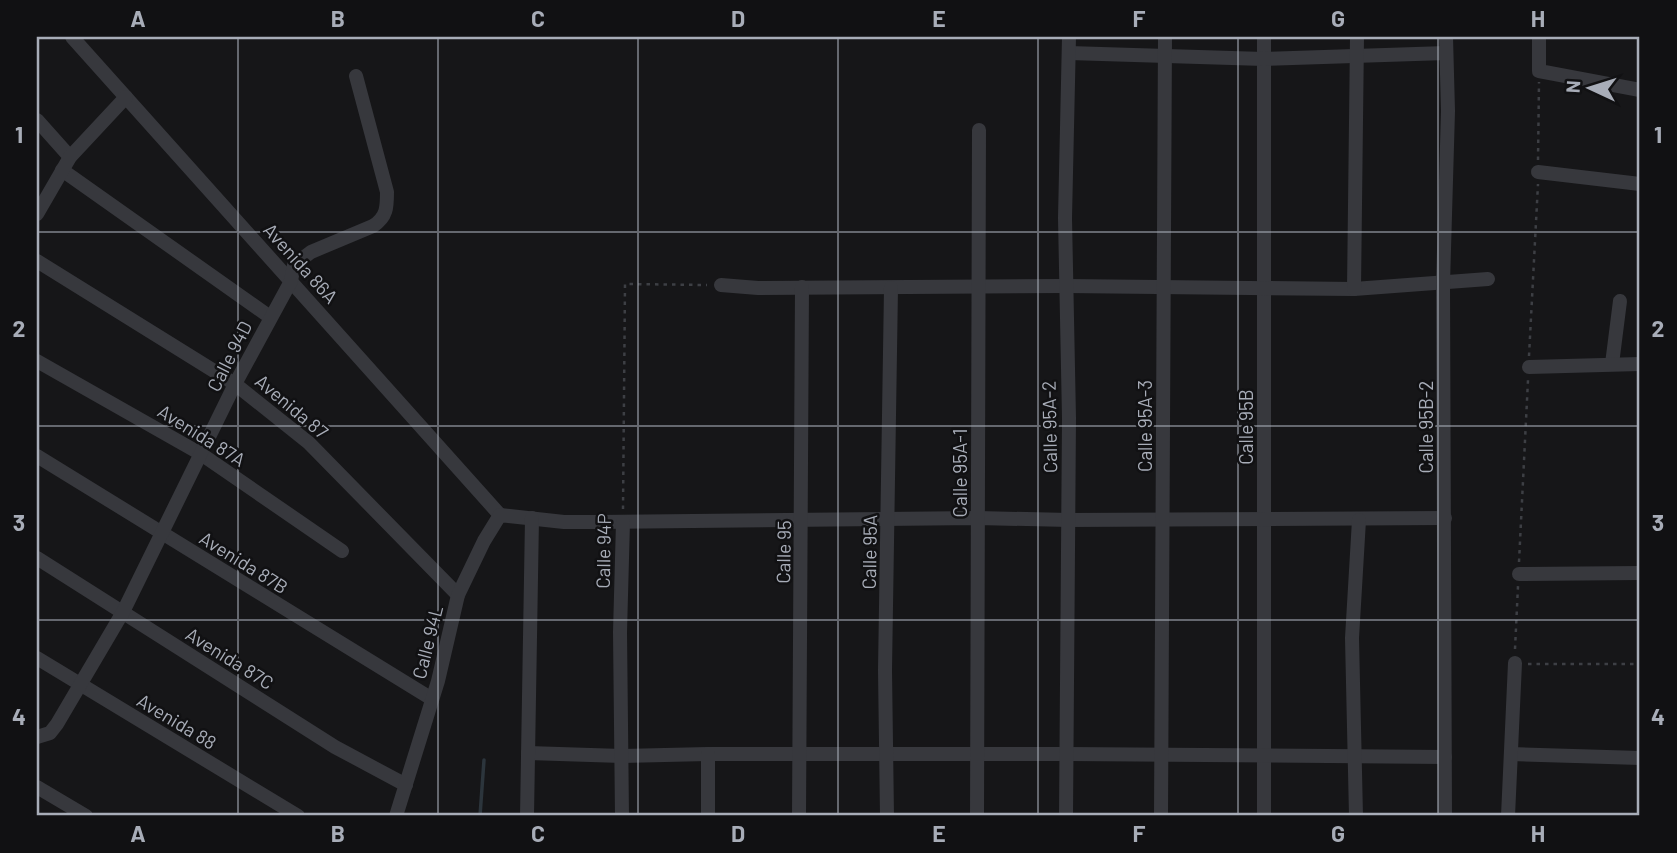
<svg xmlns="http://www.w3.org/2000/svg" width="1677" height="853" font-family="Barlow,sans-serif">
  <style>
    .lines { fill: none; stroke-linecap: round; stroke-linejoin: round }
    .stream { stroke: #2c353c; stroke-width: 3.5 }
    .path { stroke: #3d3f44; stroke-width: 2.5; stroke-dasharray: 3.5 5; stroke-linecap: butt }
    .minor { stroke: #37383d; stroke-width: 14 }
    .grid { fill: none; stroke: #a8adb8; stroke-width: 2; stroke-opacity: 0.55 }
    .labels { text-anchor: middle; dominant-baseline: central; stroke-width: 5; stroke-linejoin: round; paint-order: stroke }
    .street-label { font-size: 19px; fill: #a8adb8; stroke: #111113 }
    .neatline { fill: none; stroke: #a8adb8; stroke-width: 2.5 }
    .grid-label { font-size: 23px; text-anchor: middle; font-weight: bold; fill: #a8adb8 }
  </style>
  <rect width="100%" height="100%" fill="#161618"/>
  <g class="lines">
    <path class="stream" d="M480,816L484,760"/>
    <g class="path">
      <path d="M1538,160L1539,82"/>
      <path d="M1529,356L1538,184"/>
      <path d="M623,509L625,284L707,285"/>
      <path d="M1519,562L1528,380"/>
      <path d="M1515,649L1518,586"/>
      <path d="M1528,664H1640"/>
    </g>
    <g class="minor">
      <path d="M72,37L500,515"/>
      <path d="M1264,37V816"/>
      <path d="M1539,37V71L1640,90"/>
      <path d="M1069,53L1264,59L1446,53"/>
      <path d="M37,120L70,157"/>
      <path d="M62,170L270,317"/>
      <path d="M1538,172L1640,184"/>
      <path d="M37,214L70,157L126,97"/>
      <path d="M37,261L235,384L309,443L458,595"/>
      <path d="M721,285L758,288L1066,286L1354,289L1488,279"/>
      <path d="M1354,289L1357,37"/>
      <path d="M37,361L201,454L342,551"/>
      <path d="M1612,364L1620,301"/>
      <path d="M1529,367L1640,364"/>
      <path d="M37,456L432,699"/>
      <path d="M37,558L335,747L406,785"/>
      <path d="M1519,574L1640,573"/>
      <path d="M37,658L298,816"/>
      <path d="M37,737L50,733L57,724L123,612L235,384L291,281L294,265L311,252L373,226C387,217 387,207 387,192L356,76"/>
      <path d="M528,753L622,756L708,754H1068L1445,757"/>
      <path d="M708,754V816"/>
      <path d="M1511,754L1640,758"/>
      <path d="M37,787L86,816"/>
      <path d="M396,816L438,681L458,595L484,541L500,515L564,522H598L978,518L1069,520L1445,518"/>
      <path d="M527,816L532,518"/>
      <path d="M622,816L620,632L623,522"/>
      <path d="M799,816L802,287"/>
      <path d="M887,816L885,670L891,288"/>
      <path d="M977,816L979,130"/>
      <path d="M1066,816L1069,418L1065,218L1069,37"/>
      <path d="M1161,816L1165,37"/>
      <path d="M1356,816L1352,638L1359,520"/>
      <path d="M1445,816L1443,284L1448,111L1446,37"/>
      <path d="M1508,816L1515,663"/>
    </g>
  </g>
  <path class="grid" d="M238,37V816M438,37V816M638,37V816M838,37V816M1038,37V816M1238,37V816M1438,37V816M37,232H1640M37,426H1640M37,620H1640"/>
  <g class="labels">
    <g class="street-label">
      <text transform="translate(301 263) rotate(48)">Avenida 86A</text>
      <text transform="translate(229 356) rotate(-63)">Calle 94D</text>
      <text transform="translate(292 406) rotate(40)">Avenida 87</text>
      <text transform="translate(1144 426) rotate(-90)">Calle 95A-3</text>
      <text transform="translate(1049 427) rotate(-91)">Calle 95A-2</text>
      <text transform="translate(1245 427) rotate(-90)">Calle 95B</text>
      <text transform="translate(1425 427) rotate(-90)">Calle 95B-2</text>
      <text transform="translate(202 435) rotate(32)">Avenida 87A</text>
      <text transform="translate(959 473) rotate(-90)">Calle 95A-1</text>
      <text transform="translate(603 551) rotate(-89)">Calle 94P</text>
      <text transform="translate(783 552) rotate(-89)">Calle 95</text>
      <text transform="translate(869 552) rotate(-89)">Calle 95A</text>
      <text transform="translate(244 562) rotate(32)">Avenida 87B</text>
      <text transform="translate(427 642) rotate(-76)">Calle 94L</text>
      <text transform="translate(230 658) rotate(32)">Avenida 87C</text>
      <text transform="translate(177 721) rotate(31)">Avenida 88</text>
    </g>
  </g>
  <rect width="1677" height="853" fill="none" stroke="#111113" stroke-width="77"/>
  <g transform="translate(1590 88) rotate(274)" stroke="#111113" stroke-width="5" paint-order="stroke">
  <path d="M0-5L12 26L0 18L-12 26Z" fill="#a8adb8"/>
  <text y="-10" font-size="19" font-weight="bold" text-anchor="middle" fill="#a8adb8">N</text>
  </g>
  <rect x="38" y="38" width="1600" height="776" class="neatline"/>
  <g class="grid-label">
    <text x="138" y="27">A</text>
    <text x="338" y="27">B</text>
    <text x="538" y="27">C</text>
    <text x="738" y="27">D</text>
    <text x="939" y="27">E</text>
    <text x="1139" y="27">F</text>
    <text x="1338" y="27">G</text>
    <text x="1538" y="27">H</text>
    <text x="19" y="143">1</text>
    <text x="1658" y="143">1</text>
    <text x="19" y="337">2</text>
    <text x="1658" y="337">2</text>
    <text x="19" y="531">3</text>
    <text x="1658" y="531">3</text>
    <text x="19" y="725">4</text>
    <text x="1658" y="725">4</text>
    <text x="138" y="842">A</text>
    <text x="338" y="842">B</text>
    <text x="538" y="842">C</text>
    <text x="738" y="842">D</text>
    <text x="939" y="842">E</text>
    <text x="1139" y="842">F</text>
    <text x="1338" y="842">G</text>
    <text x="1538" y="842">H</text>
  </g>
</svg>
